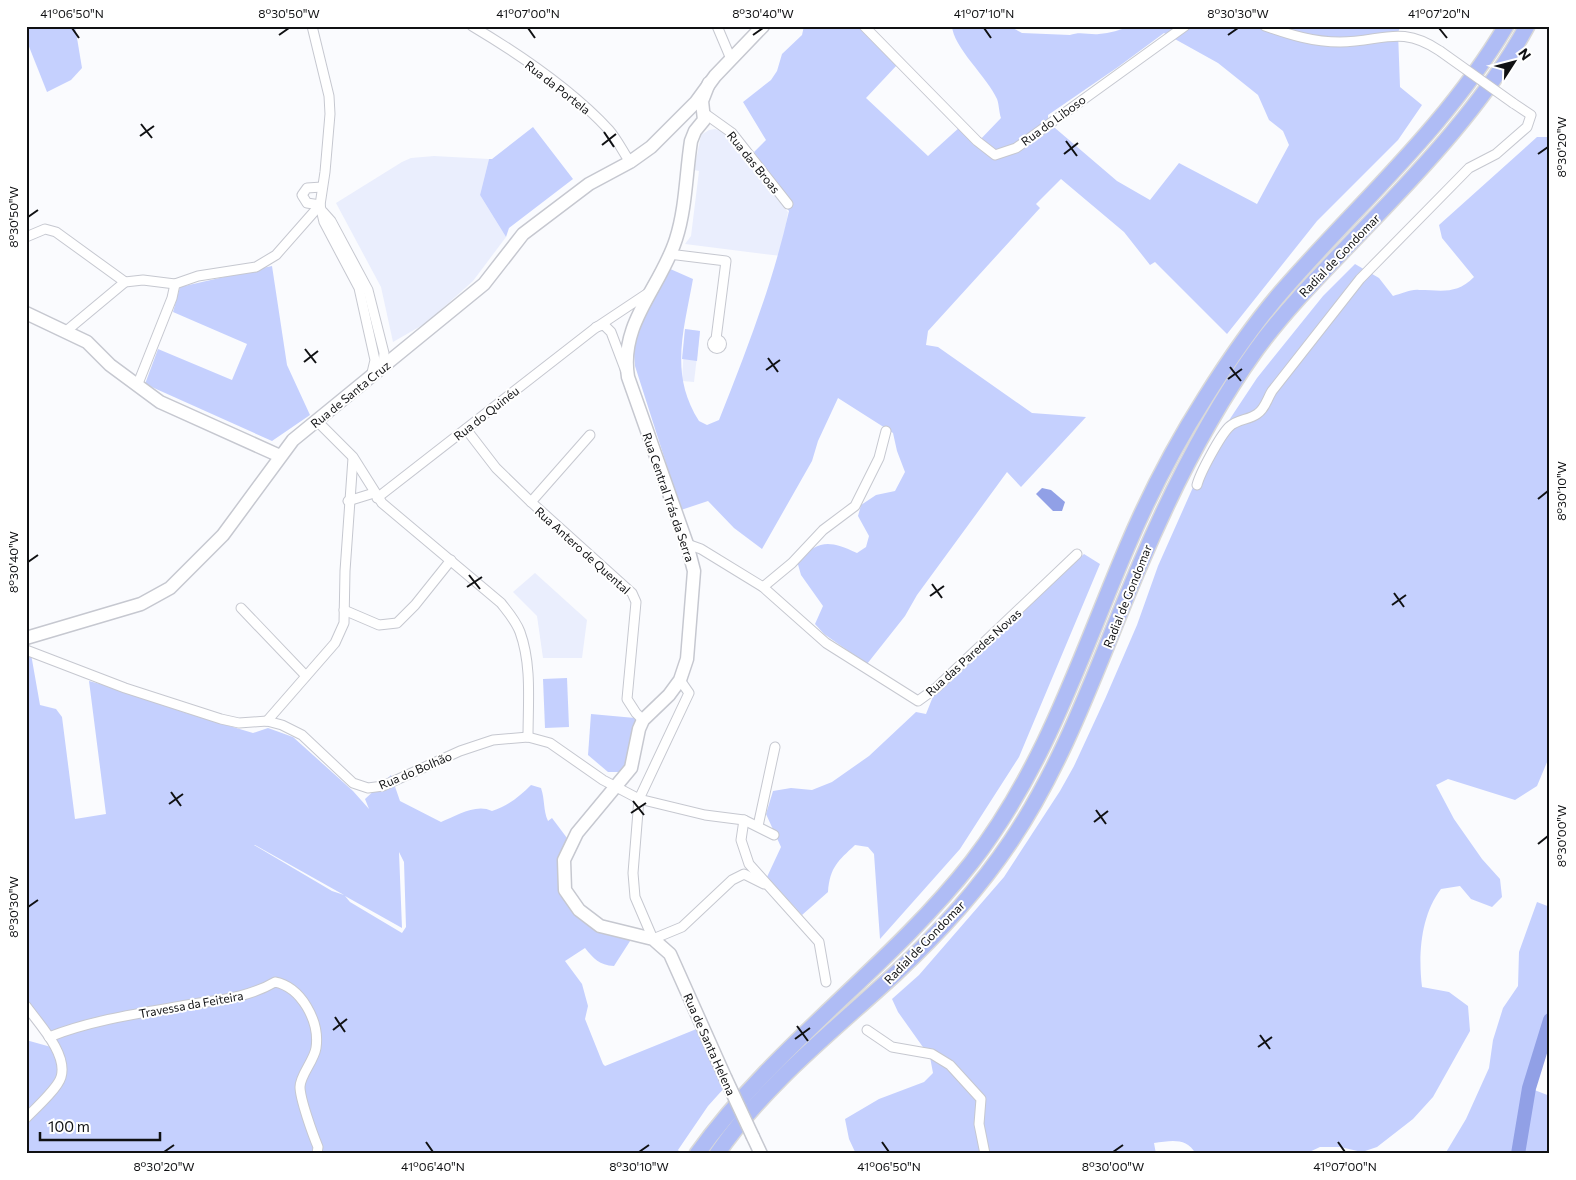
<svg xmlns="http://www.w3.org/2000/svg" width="1576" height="1180" font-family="Commissioner,sans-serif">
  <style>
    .built { fill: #eaeefd }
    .green { fill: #c5d0fe; fill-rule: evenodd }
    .water { fill: #91a0e6 }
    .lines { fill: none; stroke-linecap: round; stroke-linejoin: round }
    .river { stroke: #91a0e6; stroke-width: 14 }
    .street-casing { stroke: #c6c8d0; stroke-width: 11 }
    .secondary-casing { stroke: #c6c8d0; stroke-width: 15 }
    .highway-casing { stroke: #d9d9d9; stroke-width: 18 }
    .street { stroke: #fff; stroke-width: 9 }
    .secondary { stroke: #fff; stroke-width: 12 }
    .highway { stroke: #afbcf5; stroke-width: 15 }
    .street-bridge-casing { stroke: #c6c8d0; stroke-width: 11; stroke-linecap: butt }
    .secondary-bridge-casing { stroke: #c6c8d0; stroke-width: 15; stroke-linecap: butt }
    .street-bridge { stroke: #fff; stroke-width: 9 }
    .secondary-bridge { stroke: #fff; stroke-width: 12 }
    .ticks { fill: none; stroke: #101113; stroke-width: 2 }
    .labels { text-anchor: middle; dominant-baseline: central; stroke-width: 4; stroke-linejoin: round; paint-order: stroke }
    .street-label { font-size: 12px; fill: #101113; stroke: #fff }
    .neatline { fill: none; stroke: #101113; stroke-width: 2 }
    .ticks-label { font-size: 12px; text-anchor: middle; fill: #101113 }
  </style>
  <rect width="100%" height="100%" fill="#fafbfe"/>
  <g class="built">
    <path d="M715,129L721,131L728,138L788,212L781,256L685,244L691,236L699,171L694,170L701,135L709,130Z"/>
    <path d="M434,156L489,159L480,195L506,237L473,281L426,323L393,342L381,287L336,203L402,162L411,158Z"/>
    <path d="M685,329L700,331L694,382L682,381Z"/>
    <path d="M535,573L587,620L582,658H543L537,616L513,592Z"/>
  </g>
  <g class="green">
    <path d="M26,26H75L82,68L71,80L47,92L26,39Z"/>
    <path d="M804,26H858L897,65L866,98L928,156L961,126L976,144L1001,118C999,112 999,104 997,99C988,78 953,47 952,26H1009L1022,33L1070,35C1080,31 1089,35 1099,34C1110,33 1120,30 1131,26H1401L1398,32L1400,87L1422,105L1398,140L1317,221L1227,334L1155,262L1150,265L1124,232L1061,179L1036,204L1040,208L928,331L926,345L938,347L1032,413L1086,417L1021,487L1007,472L917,595L905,616L867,664L824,634L815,624L823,606L801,575L797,561C820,540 828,540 857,553L866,547L869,536L858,516L861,505L876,495L895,491L905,472L897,451L893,433L838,398L818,441L812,461L762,549L734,528L708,501L681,510L635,366L633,341L668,268L693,279C684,330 669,374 699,421L707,425L719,420C746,352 773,283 789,211L769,187L770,175L754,152L766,140L743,102L771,80L777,71L782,54L802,35ZM1164,33L1218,63L1258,95L1269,120L1283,131L1289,145L1257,204L1179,163L1150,200L1117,181L1048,122V115L1118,67Z"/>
    <path d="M533,127L573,179L509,228L506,237L480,195L489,159H492Z"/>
    <path d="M1537,137H1550V755L1537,786L1515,800L1448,779L1436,785L1454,819L1482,859L1500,879L1502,897L1492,907L1471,899L1460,886L1441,889C1421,915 1418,954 1422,987L1449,992L1468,1006L1470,1031L1433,1097L1413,1119L1377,1147L1362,1152L1340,1147H1320L1305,1154H1196C1186,1137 1171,1141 1154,1143L1156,1154H856L849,1139L845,1119L879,1099L924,1082L933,1073L930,1057L898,1012L892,999L919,975L1004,877L1060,791L1074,766L1105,699L1137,625L1158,566L1210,449L1257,378L1323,296L1355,264L1379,278L1393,296C1401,294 1411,289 1419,290C1442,290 1456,295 1474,277L1442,238L1439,225Z"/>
    <path d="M272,266L287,365L310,415L272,441L145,384L158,349L232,380L247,344L173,312L180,287Z"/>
    <path d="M685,329L700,331L697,361L682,359Z"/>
    <path d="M1084,554L1100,564L1019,757L960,849L880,939L874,854L868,847L855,845C838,861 830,867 828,892L802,915L767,877L781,847L766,814L773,791L791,788L812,790L832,782L869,756L916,712L926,714L934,694L1036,596Z"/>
    <path d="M26,654H31L40,705L56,709L62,717L75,819L106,814L89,681L115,688L186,713L253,733L268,728L293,737L353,791L369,809L365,799L391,775L400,801L441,822C456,816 476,803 492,811C508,806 520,796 531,785L541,788C545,799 543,810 548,821L552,818L567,838C550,874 560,879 575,913L632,938L614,966C599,965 594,959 585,948L565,961L582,984L588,1006L585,1019L603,1064L605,1066L699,1028L726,1086L708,1106L678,1150L681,1154H26V1040L51,1047L31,1015H26ZM254,845H255L344,895L332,891ZM399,852L404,862L406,927L402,933L350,902L345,896L402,928Z"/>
    <path d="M567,678L569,727L545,728L543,679Z"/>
    <path d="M591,714L635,718C636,738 633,756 622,772H608L588,755Z"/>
    <path d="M1537,902L1550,907V1023L1534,1050L1524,1086L1550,1096V1154H1445L1466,1119L1489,1068L1493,1040L1503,1008L1518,986L1519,952Z"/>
  </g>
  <path class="water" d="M1042,488L1051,490L1065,502L1062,511H1053L1036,494Z"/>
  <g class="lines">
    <path class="river" d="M1518,1154L1529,1088L1550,1020"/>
    <defs>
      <g id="street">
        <path d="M312,26L329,96L330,114L325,172L320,205L324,222L359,288L375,360L371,377"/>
        <path d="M472,26C519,54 572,90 609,130C617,139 623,152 630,162"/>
        <path d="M717,26L731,59"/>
        <path d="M864,26L977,141L995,155L1016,148L1185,26"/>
        <path d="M1265,26C1291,35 1313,42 1340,42C1382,42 1400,24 1440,51"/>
        <path d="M704,113L732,133L788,204"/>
        <path d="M320,205L307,203L302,195L307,188L322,187"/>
        <path d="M323,212L331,221L368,290L384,353L383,367"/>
        <path d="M26,237L45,229L56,232L125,282L143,280L175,284L198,276L256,267L276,255L320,205"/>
        <path d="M669,254L726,261L716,339"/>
        <path d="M596,327L604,325L611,332L625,369"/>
        <path d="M65,332L125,282"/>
        <circle cx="717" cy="344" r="4.5"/>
        <path d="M137,386L172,298L175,284"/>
        <path d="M317,421L353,457L382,503L501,603C508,612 516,621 520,632C532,665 528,703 528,737"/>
        <path d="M466,429L496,468L531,502L632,593L636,602L627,699L636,713L643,720"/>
        <path d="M1197,485C1200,473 1220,436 1229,427C1237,419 1249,420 1257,414C1265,409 1267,399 1272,391L1360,279L1469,168L1496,154L1527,127L1531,115L1513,103"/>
        <path d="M377,498L594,329L648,293"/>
        <path d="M348,501L374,493"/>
        <path d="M531,502L590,435"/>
        <path d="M687,544L701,549L763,587L826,643L918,701L936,688L1077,554"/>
        <path d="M763,587L792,563L823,530L855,506L879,458L886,431"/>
        <path d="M241,608L306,676"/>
        <path d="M344,610L379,625L397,623L415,605L451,560"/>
        <path d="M26,650L125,688L221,719L239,723L267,721L282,725L302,735L353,783L368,788L383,786L460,751L493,740L528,737L550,743L603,780L639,799L705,815L744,820L774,835"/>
        <path d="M680,680L689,693L639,799L633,873L635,897L653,939L682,927L732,880L744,874L764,884"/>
        <path d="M267,721L335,643L344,623L345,571L353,458"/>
        <path d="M744,820L741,840L749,864L819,942L826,982"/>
        <path d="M758,826L775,747"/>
        <path d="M26,1006C39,1024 68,1054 61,1077C58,1088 35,1109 26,1118"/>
        <path d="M867,1030L892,1047L932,1054L950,1065L981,1099L979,1124L985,1154"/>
        <path d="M49,1037C92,1020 141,1013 187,1005C217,1000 248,998 275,982C301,987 320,1021 316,1048C314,1061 300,1075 300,1087C300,1099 313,1135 318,1147L317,1154"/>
      </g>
      <g id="secondary">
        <path d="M709,83L702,101L704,120L695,131L691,141C686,173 686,208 676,239C661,287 619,323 628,377L687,544L694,571L687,659L680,680L669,695L643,720L639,729L631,768L577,833L564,860L565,890L579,910L600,926L653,939L670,954L725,1077"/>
        <path d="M26,313L87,342L110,365L160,402L280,456"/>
        <path d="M26,638L141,604L170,588L223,535L293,440L484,284L523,234L589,184L630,162L651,147L696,102L715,76L763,26"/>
        <path d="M753,1137L761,1154"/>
      </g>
      <g id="highway">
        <path d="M697,1154C776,1044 889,968 972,862C1046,766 1080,657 1127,547C1149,495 1175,445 1205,398C1229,360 1255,322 1284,289C1360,202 1446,127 1506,26"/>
        <path d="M717,1154C765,1084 833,1031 895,974C938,934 978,890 1011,841C1068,756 1099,660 1139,567C1171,491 1208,417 1256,350C1288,306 1327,268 1364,229C1422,169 1487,100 1527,26"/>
      </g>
    </defs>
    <use href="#street" class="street-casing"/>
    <use href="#secondary" class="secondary-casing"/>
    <use href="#highway" class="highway-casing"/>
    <use href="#street" class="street"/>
    <use href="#secondary" class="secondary"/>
    <use href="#highway" class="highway"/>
    <defs>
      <path id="street-bridge" d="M1440,51L1513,103"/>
      <path id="secondary-bridge" d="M725,1077L753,1137"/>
    </defs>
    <use href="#street-bridge" class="street-bridge-casing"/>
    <use href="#secondary-bridge" class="secondary-bridge-casing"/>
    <use href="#street-bridge" class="street-bridge"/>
    <use href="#secondary-bridge" class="secondary-bridge"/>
  </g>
  <path class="ticks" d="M72,28L79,38M528,28L535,38M984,28L991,38M1439,28L1447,38M279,35L289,28M753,35L763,28M1228,35L1238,28M141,124L152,138M604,132L614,147M140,136L154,126M1066,141L1077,156M602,145L616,134M1064,154L1078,143M1538,154L1548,147M28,217L38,210M305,349L316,363M768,358L778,372M304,362L318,351M1230,367L1241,381M766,370L780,360M1228,379L1242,369M1538,499L1548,491M28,562L38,555M469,575L480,589M932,584L942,598M467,587L482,577M1394,593L1404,607M930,596L944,586M1392,605L1406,595M171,792L181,806M633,801L644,815M169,804L183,794M1096,810L1106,824M631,813L646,803M1094,822L1108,811M1538,844L1548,836M28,907L38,900M335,1017L345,1032M797,1026L808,1041M333,1030L347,1019M1260,1035L1270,1049M795,1039L810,1028M1258,1047L1272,1037M426,1142L433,1152M882,1142L889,1152M1338,1142L1345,1152M164,1152L174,1145M639,1152L649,1145M1113,1152L1123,1145"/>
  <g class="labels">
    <g class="street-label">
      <text transform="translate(558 87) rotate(38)">Rua da Portela</text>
      <text transform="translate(1053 120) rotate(-36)">Rua do Liboso</text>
      <text transform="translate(754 162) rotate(51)">Rua das Broas</text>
      <text transform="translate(1339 255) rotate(-46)">Radial de Gondomar</text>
      <text transform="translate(350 394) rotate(-39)">Rua de Santa Cruz</text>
      <text transform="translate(486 413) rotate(-38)">Rua do Quinéu</text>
      <text transform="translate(669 497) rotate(71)">Rua Central Trás da Serra</text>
      <text transform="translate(583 550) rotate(42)">Rua Antero de Quental</text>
      <text transform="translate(1127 596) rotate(-68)">Radial de Gondomar</text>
      <text transform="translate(973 652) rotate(-42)">Rua das Paredes Novas</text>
      <text transform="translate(415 770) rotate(-23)">Rua do Bolhão</text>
      <text transform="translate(924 942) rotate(-46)">Radial de Gondomar</text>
      <text transform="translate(191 1004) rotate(-10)">Travessa da Feiteira</text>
      <text transform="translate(710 1044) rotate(66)">Rua de Santa Helena</text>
    </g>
  </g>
  <rect width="1576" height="1180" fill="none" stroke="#ffffff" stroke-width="55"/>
  <g transform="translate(1514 62) rotate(54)" stroke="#ffffff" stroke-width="4" paint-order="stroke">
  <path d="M0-4L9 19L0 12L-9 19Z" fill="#101113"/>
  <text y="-8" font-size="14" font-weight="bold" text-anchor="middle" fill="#101113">N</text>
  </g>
  <path d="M40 1132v8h120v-8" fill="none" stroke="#101113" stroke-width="2.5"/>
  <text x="48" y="1132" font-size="15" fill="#101113" stroke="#ffffff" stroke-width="4" paint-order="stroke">100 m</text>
  <rect x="28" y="28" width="1520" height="1124" class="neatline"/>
  <g class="ticks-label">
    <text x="72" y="18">41°06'50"N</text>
    <text x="289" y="18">8°30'50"W</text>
    <text x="528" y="18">41°07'00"N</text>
    <text x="763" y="18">8°30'40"W</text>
    <text x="984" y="18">41°07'10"N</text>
    <text x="1238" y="18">8°30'30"W</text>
    <text x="1439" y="18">41°07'20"N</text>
    <text transform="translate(1562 147) rotate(-90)" y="4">8°30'20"W</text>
    <text transform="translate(14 217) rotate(-90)" y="4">8°30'50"W</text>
    <text transform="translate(1562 491) rotate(-90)" y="4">8°30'10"W</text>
    <text transform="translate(14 562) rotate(-90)" y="4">8°30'40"W</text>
    <text transform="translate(1562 836) rotate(-90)" y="4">8°30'00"W</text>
    <text transform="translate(14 907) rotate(-90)" y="4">8°30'30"W</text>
    <text x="164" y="1171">8°30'20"W</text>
    <text x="433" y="1171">41°06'40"N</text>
    <text x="639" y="1171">8°30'10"W</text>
    <text x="889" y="1171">41°06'50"N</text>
    <text x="1113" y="1171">8°30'00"W</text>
    <text x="1345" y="1171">41°07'00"N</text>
  </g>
</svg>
